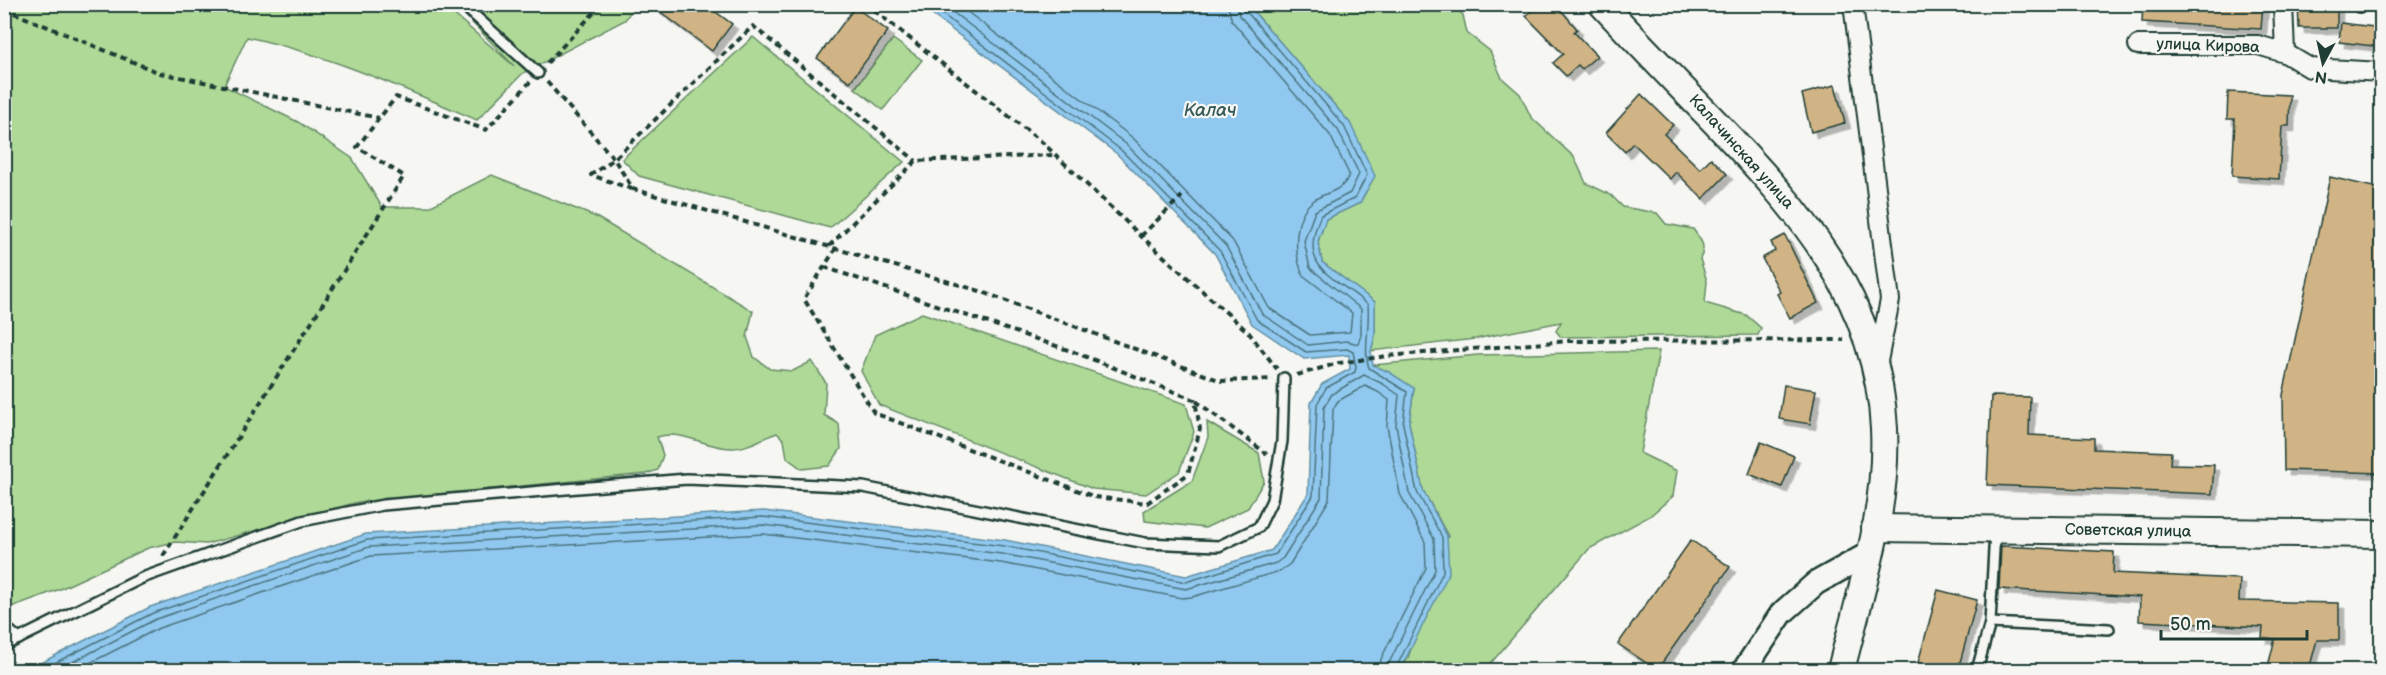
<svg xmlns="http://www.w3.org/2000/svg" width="2386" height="675" font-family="'Balsamiq Sans',sans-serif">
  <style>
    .green { fill: #aed997; stroke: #668b66; stroke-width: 1.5 }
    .water { fill: #90c8ef; stroke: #6390a4; stroke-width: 1.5 }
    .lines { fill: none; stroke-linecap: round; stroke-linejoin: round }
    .shore { stroke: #4c757f; stroke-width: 1.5 }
    .building { fill: #d1b485; stroke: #1f3d34; stroke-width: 1.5; filter: url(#shadow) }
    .service-casing { stroke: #1f3d34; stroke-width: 14 }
    .minor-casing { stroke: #1f3d34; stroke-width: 22 }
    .tertiary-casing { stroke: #1f3d34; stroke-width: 27 }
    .secondary-casing { stroke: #1f3d34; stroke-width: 30 }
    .path { stroke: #1f3d34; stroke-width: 4; stroke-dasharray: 6 4.5; stroke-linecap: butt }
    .service { stroke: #f6f6f2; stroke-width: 9 }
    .minor { stroke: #f6f6f2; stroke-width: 18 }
    .tertiary { stroke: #f6f6f2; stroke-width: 22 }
    .secondary { stroke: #f6f6f2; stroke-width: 26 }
    .labels { text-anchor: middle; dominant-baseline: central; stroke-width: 4.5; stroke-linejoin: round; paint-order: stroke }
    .street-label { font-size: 16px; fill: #1f3d34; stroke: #f6f6f2 }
    .water-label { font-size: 18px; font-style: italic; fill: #365959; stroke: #f6f6f2 }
  </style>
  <defs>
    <filter id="shadow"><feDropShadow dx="5.5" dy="5.5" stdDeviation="0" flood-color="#0004"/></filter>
  </defs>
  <rect width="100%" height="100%" fill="#f6f6f2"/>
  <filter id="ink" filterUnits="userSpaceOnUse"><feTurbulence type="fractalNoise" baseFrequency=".0167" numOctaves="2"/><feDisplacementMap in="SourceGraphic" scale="12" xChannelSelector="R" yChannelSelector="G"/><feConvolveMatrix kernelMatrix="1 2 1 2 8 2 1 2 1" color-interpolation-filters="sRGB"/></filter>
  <g filter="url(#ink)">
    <g class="green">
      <path d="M4,5H443L514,66L455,5H635L625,20L523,73L477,120C403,88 326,54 247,37L224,86L298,122L352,158L382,207H429L492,175L596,217L753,311L747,337L754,357L770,369L793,371L812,361L826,383L824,415L839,424L841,449L829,466L802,469L787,458L784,440L777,433C763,438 745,449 731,448C704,448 684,429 657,437L663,455L658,470L646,474L358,502L207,544L175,542L148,548L60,589L14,606H5Z"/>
      <path d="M1248,5H1451L1463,15L1467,33L1490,51L1502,78L1520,94L1531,117L1574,157L1586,183L1611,195L1623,207L1657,213L1666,224L1693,229C1701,240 1707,246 1700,259L1707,281L1705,303L1746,315L1761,328L1758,335L1561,337L1556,331L1561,322L1475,339L1371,351L1375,336V302L1322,262L1318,242L1326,219L1360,203L1350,123Z"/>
      <path d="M753,37L904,162L830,228L639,176L622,159Z"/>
      <path d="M893,39L922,60L883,110L855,88Z"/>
      <path d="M922,313L1186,404L1194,432L1179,472L1146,494L1093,489L879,405L861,371L875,335Z"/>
      <path d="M1659,351L1640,453L1677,471L1673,496L1650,516L1589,549L1485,670H1400L1408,658L1448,536L1423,490L1409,423L1414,389L1373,365L1478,355Z"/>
      <path d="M1207,422L1259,453L1264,481L1248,508L1205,528L1145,521L1144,511L1192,481L1208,437Z"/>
    </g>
    <path class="water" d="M919,5H1248L1350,123L1375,176L1360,203L1326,219L1318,241L1322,262L1375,302V336L1371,351L1373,365L1389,372L1414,388L1409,423L1423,490L1447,536L1449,573L1400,670H27L150,607L366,534L764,511L1005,540L1186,576L1272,550L1308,494L1311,403L1322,384L1350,369L1349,355L1304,359L1252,324L1215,254L1117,154Z"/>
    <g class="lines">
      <g class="shore">
        <path d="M942,4L1126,144L1226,246L1262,314L1308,345L1347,341L1358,344L1361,335V309L1310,268L1304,241L1315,211L1350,193L1359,174L1338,130L1239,15L1236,4"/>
        <path d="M957,4L1133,138L1233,241L1269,308L1310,335L1350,332L1352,313L1304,276C1293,257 1293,215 1313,201C1326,191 1344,192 1349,174L1330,135L1232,21L1227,4"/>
        <path d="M1244,4L1246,11L1344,126L1367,175L1355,198L1321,215C1296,270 1334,275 1368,305C1370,326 1363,350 1369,368L1407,392L1403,424L1417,492L1442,537L1443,572L1395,670"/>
        <path d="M41,670L153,613L367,540L763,517L1004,546L1186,582L1276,554L1313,496L1317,404L1326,388L1355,372L1356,367L1353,352L1347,349L1306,352L1257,320L1220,251L1121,150L929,4"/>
        <path d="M57,670L156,619L369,547L763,525L1002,554L1186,589L1276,563L1283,558L1321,498L1324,407L1332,394L1364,375L1383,384L1399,395L1396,425L1409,493L1434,539L1435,570L1389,663L1388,670"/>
        <path d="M76,670L159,628L371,556L763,534L1001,563L1182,598L1192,597L1280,571L1290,564L1329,500L1333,409L1338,401L1365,386L1378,392L1389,400L1387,426L1400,494L1425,542L1426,568L1381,659L1379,670"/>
      </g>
    </g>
    <g class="building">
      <path d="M650,4H705L732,24L712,51Z"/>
      <path d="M1539,4H1556L1577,29L1574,32L1597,56L1582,69L1578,65L1566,76L1553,63L1563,54L1526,16Z"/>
      <path d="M2143,4H2263L2261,29L2142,22Z"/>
      <path d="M2298,4H2337V28H2299Z"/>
      <path d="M855,7L888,31L850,82L817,58Z"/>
      <path d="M2341,23L2382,28V47L2339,42Z"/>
      <path d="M1835,85L1845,123L1811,132L1802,94Z"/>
      <path d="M2228,92L2290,95L2289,126H2282L2279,179L2232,176L2235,119H2227Z"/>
      <path d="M1641,94L1673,125L1664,134L1700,169L1711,158L1727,174L1703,199L1676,172L1670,179L1633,143L1625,152L1606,133Z"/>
      <path d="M2330,177L2382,189V473L2284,470L2283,395Z"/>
      <path d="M1785,235L1818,303L1790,318L1777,294L1780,292L1762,258L1775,251L1771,242Z"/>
      <path d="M1784,385L1816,390L1810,424L1779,419Z"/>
      <path d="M1991,396L2030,397L2029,435L2094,438V449L2171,452L2170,464L2214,465L2212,494L1987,485Z"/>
      <path d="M1761,442L1794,456L1782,487L1749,474Z"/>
      <path d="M1691,540L1730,567L1657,670L1618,644Z"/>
      <path d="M2001,546L2114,552L2113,573L2240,579L2239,601L2339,603V640H2317L2309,670H2267L2275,639L2262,638L2263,627L2139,621L2140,597L1999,589Z"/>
      <path d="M1938,590L1977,600L1958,670H1916Z"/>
    </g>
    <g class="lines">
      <defs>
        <g id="service">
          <path d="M462,4L538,73"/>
          <path d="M2359,7V4"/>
          <path d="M1990,623L2109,629"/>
          <path d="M4,626L19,639"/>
          <path d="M4,646L142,578L302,521L383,505L554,490L687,479L863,487L1145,543L1219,546L1259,527L1272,500L1282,441L1284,378"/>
          <path d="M1977,670L1990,623L1995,531"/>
        </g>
        <g id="minor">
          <path d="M1853,4L1890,300L1877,366"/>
          <path d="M2283,4L2285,53"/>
          <path d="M2138,45H2258L2285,53L2310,68L2382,72"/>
        </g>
        <path id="tertiary" d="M1744,670L1782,613L1816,583L1870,553"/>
        <g id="secondary">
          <path d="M1602,4C1638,43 1675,81 1712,119C1799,210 1878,297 1884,429C1888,511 1860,593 1841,670"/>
          <path d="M1875,528L2382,534"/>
        </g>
      </defs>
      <use href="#service" class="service-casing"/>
      <use href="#minor" class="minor-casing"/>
      <use href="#tertiary" class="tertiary-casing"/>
      <use href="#secondary" class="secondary-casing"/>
      <g class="path">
        <path d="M866,4L1043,143L1141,236L1249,333L1277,369"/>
        <path d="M4,9L160,73L379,118"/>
        <path d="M547,63L602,4"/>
        <path d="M547,82L614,159L633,189L980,291L1221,381L1273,379"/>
        <path d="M632,189L591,175L614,159L753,26L916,161"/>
        <path d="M1141,236L1182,196"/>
        <path d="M829,246L916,161L1055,155"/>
        <path d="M824,267L1074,352L1195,400L1200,429L1188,474L1147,503L1095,497L874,413L804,299L836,248"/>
        <path d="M1297,375L1339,363L1387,356L1568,341L1844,340"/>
        <path d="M1196,401L1267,454"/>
        <path d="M163,556L404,176L357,147L396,97L486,130L530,82"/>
      </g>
      <use href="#service" class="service"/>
      <use href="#minor" class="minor"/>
      <use href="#tertiary" class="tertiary"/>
      <use href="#secondary" class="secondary"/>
    </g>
  </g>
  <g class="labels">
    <g class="street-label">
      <text transform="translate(2208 46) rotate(2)">улица Кирова</text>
      <text transform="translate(1741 152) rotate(48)">Калачинская улица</text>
      <text transform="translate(2128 531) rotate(1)">Советская улица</text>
    </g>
    <g class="water-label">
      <text x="1210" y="110">Калач</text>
    </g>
  </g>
  <rect width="2386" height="675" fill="none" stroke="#f6f6f2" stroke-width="24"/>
  <rect x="12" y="12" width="2362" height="651" fill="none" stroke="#1f3d34" stroke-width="2" filter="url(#ink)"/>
  <g transform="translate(2323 63) rotate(188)" stroke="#f6f6f2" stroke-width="4.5" paint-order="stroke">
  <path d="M0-4.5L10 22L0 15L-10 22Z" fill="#1f3d34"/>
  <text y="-9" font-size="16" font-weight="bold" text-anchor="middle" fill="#1f3d34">N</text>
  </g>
  <path d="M2161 630v9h146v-9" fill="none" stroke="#1f3d34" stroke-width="3"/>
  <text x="2170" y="630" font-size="18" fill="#1f3d34" stroke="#f6f6f2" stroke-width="4.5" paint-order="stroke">50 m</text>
</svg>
